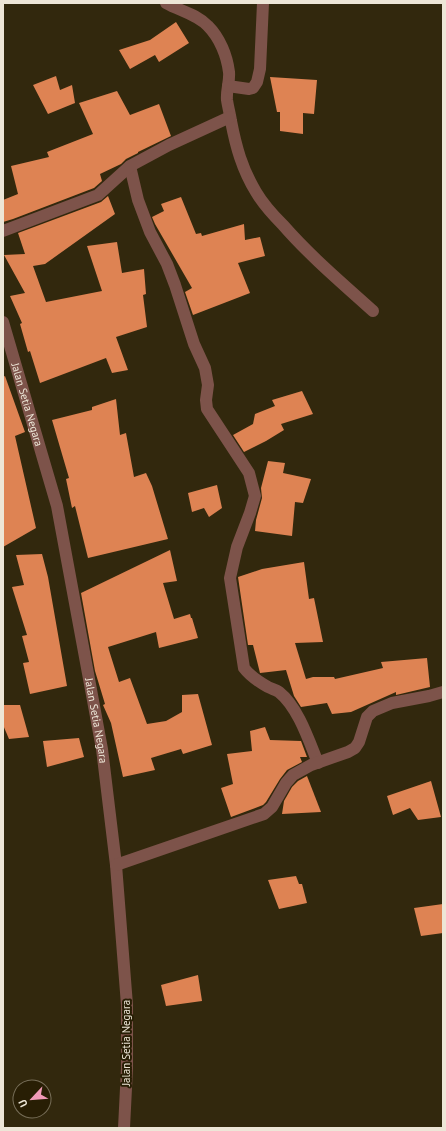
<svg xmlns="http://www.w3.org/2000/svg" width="446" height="1131" font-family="'PT Sans',sans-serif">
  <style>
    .building { fill: #de8353 }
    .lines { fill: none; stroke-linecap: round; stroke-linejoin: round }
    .minor { stroke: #7d534a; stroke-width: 12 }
    .labels { text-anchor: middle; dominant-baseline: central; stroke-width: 4; stroke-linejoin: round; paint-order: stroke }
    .street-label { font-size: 11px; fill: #ede6d7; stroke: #281e04 }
  </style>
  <rect width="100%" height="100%" fill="#32280d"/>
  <g class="building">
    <path d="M176,22L189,43L159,62L155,55L130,69L119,50L150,40Z"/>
    <path d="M56,76L60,90L72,85L75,103L48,114L33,85Z"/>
    <path d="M270,77L317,80L314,114L303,113V134L280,131V112H277Z"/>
    <path d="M117,91L130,115L159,104L171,136L138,152V153L126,159L121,164L100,174L102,181L94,188L13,219L3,222V200L18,194L11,166L49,157L47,152L93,134L79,103Z"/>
    <path d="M108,196L115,214L45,264L33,266L46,302L102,291L87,246L117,242L122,273L144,269L146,294L143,295L147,327L116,337L128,370L112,373L106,358L40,383L30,351L28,352L20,324L22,323L10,296L25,293L4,255L25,254L18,233L101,202Z"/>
    <path d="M181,197L196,234L201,233L202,236L244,224L245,240L260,237L265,256L238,263L250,293L193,315L185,292L192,288L155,224L152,217L164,211L161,204Z"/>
    <path d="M5,376L25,432L15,436L36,528L3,547V377Z"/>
    <path d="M302,391L313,414L281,424L284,430L266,441L244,452L233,435L253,424L255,414L275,406L272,400Z"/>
    <path d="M116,399L120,435L126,433L134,477L146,473L152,486L168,539L88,558L75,506L72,508L66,479L69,478L52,420L92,410V407Z"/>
    <path d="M268,461L285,463L283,473L311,479L303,503L295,502L292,536L255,531L256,520L262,498L261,488Z"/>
    <path d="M217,485L222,508L209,517L204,508L192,512L188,493Z"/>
    <path d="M170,550L177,581L163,583L174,619L190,614L191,618H192L198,638L159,648L156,632L108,647L119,682L130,678L147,724L166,721L182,712V695L198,694L212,745L183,754L181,749L151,758L155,770L123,777L111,723L103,705L105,704L95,671L81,593Z"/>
    <path d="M42,554L48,577L67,686L30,694L23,663L29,662L22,636L27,635L12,587L24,585L16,555Z"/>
    <path d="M304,562L309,599L314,598L323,642L295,643L306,679L313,677H334L335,679L383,668L381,662L427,658L430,687L396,695V692L351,712L332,714L327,703L301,707L294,696L286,670L260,673L253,645H248L238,577L262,569Z"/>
    <path d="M3,705H20L29,737L9,739L3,725Z"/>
    <path d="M265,727L270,740L301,741L307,757H300L302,762L287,770L280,779L266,802L263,805L231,817L221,788L233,784L227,754L252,751L250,731Z"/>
    <path d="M79,738L84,757L47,767L43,741Z"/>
    <path d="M307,776L321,812L282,814L284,801L292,787L298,781Z"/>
    <path d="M431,781L441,817L418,820L410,808L393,815L387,796Z"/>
    <path d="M296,876L299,884H302L307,903L279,909L268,880Z"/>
    <path d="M443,904V933L421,936L414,908Z"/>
    <path d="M198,975L202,1001L166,1006L161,985Z"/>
  </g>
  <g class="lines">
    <g class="minor">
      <path d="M166,3C180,11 197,14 208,26C220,38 227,56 229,72C230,81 226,91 227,100C228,107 230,114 231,121C236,147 242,169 256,192C263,204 273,215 283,225C310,256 342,283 373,311"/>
      <path d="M228,86L249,89L253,88L257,82L260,69L263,3"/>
      <path d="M130,166L138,200L150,232L167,264L175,285L194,344L205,368L208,385L206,400L207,409L249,473L255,496L250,513L237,547L230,578L244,668C250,676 259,682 268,687C272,689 276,690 279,692C298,707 309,741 318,763"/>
      <path d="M3,231L98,195L130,166L169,145L230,117"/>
      <path id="s1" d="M3,322L57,506L102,749L116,865L127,1005V1068L124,1128"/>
      <path d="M116,865L264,814L272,807L286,783L293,775L311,765L348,752L355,748L359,742L367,717L373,711L392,703L429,696L443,692"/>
    </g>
  </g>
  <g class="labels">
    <g class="street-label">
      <text stroke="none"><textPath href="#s1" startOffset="86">Jalan Setia Negara</textPath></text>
      <text stroke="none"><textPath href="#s1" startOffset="410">Jalan Setia Negara</textPath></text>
      <text transform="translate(126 1043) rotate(-90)">Jalan Setia Negara</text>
    </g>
  </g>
  <rect width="446" height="1131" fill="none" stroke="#ede6d7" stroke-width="8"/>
  <g transform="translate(32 1099) rotate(244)"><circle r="19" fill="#281e04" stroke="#776e58"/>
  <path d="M0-3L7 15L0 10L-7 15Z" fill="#f09ab7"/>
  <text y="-6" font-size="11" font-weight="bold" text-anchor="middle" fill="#ede6d7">U</text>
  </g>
</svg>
